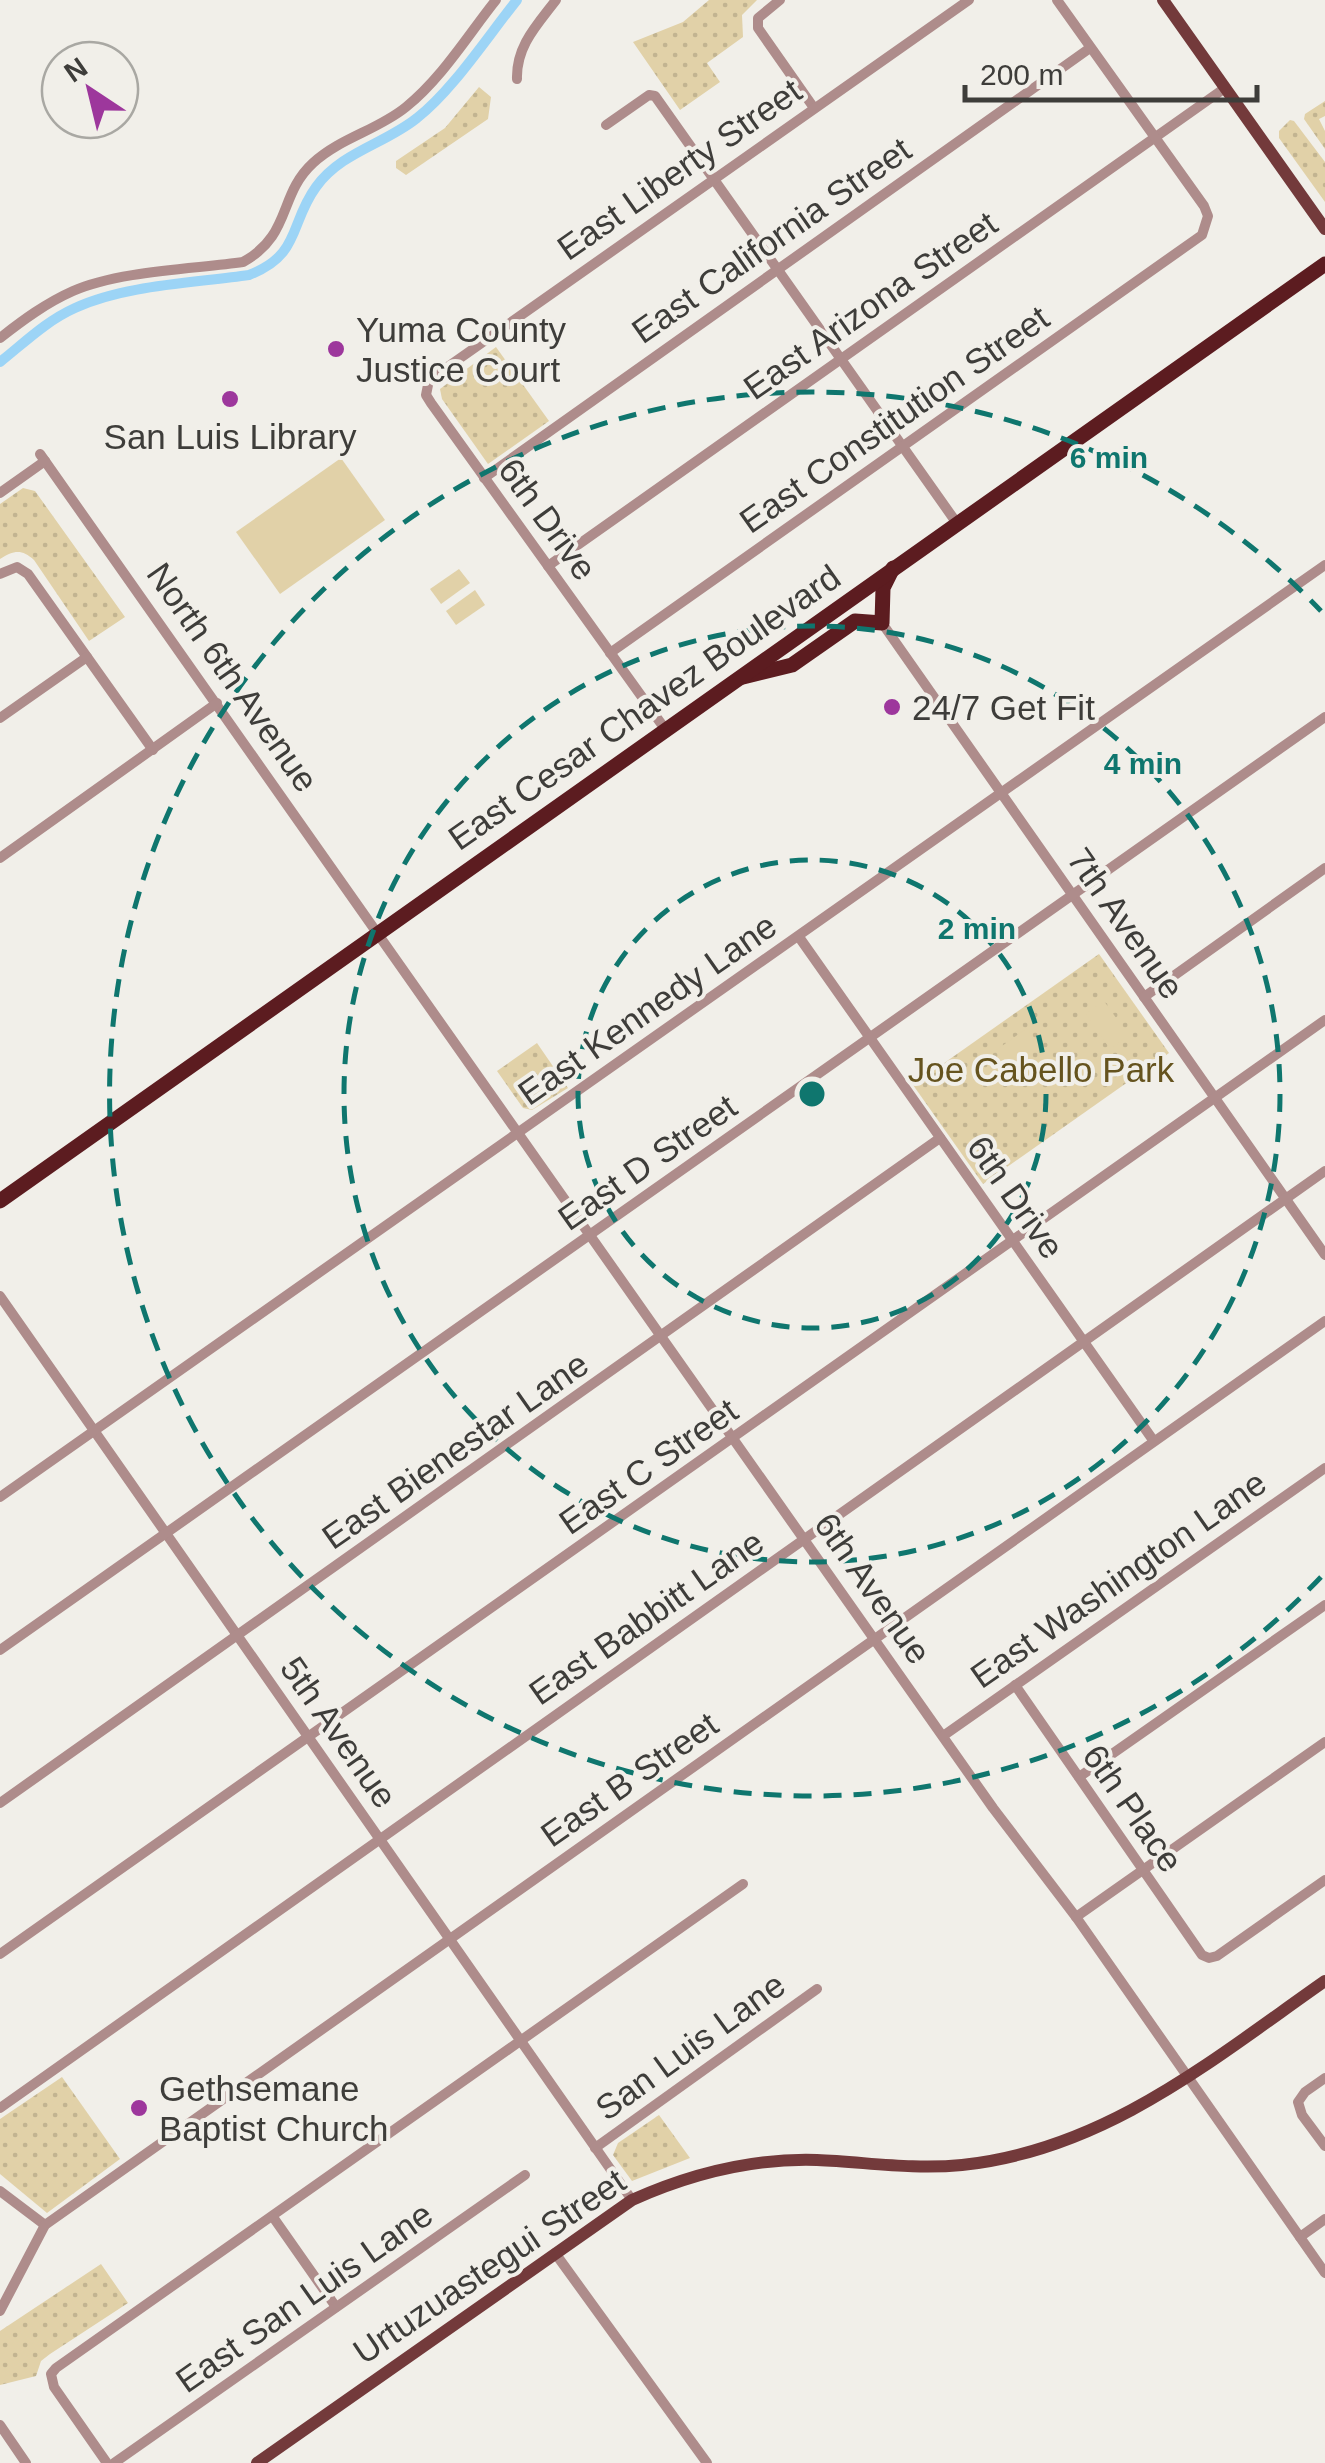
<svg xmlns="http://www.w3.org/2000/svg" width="1325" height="2463" font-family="Arial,sans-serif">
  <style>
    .grass { fill: url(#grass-dots) }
    .garden { fill: #e1d1a8 }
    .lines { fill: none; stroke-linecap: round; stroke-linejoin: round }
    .canal { stroke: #9cd4f6; stroke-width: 10 }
    .minor { stroke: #ae8c8b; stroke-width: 10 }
    .major { stroke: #733a3b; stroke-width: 12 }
    .highway { stroke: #5c1c20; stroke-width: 15 }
    .ring { fill: none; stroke: #0f766e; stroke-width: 5; stroke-dasharray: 18 12 }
    .poi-dot { fill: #9d379c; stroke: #f1efe9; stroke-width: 4 }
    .labels { text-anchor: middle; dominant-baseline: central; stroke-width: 8; stroke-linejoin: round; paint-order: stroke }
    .street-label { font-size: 35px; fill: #3e3d3a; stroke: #f1efe9 }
    .poi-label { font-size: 35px; fill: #3e3d3a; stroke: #f1efe9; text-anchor: start }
    .park-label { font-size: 35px; fill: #65531e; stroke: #f1efe9 }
    .centre { fill: #0f766e; stroke: #f1efe9; stroke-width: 5 }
    .ring-label { font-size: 30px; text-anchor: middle; font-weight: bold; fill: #0f766e; stroke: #f1efe9; stroke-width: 8; stroke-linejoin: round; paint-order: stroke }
  </style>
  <defs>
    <pattern id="grass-dots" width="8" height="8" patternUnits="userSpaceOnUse" patternTransform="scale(2.5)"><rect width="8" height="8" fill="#e1d1a8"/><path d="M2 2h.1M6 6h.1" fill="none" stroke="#c2b491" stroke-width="1.8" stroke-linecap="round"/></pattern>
  </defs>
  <rect width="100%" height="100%" fill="#f1efe9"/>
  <g class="grass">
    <path d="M709,0H757L742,15L743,37L707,63L720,82L680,110L633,42L683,22Z"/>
    <path d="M479,87L491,97L488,119L406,175L396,168V161L445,128Z"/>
    <path d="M1325,101V116L1319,119L1325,131V149L1304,119L1305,114Z"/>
    <path d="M1290,120L1294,121L1325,162V202L1279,138V131Z"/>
    <path d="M496,347L549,421L488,464L442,399L440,389Z"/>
    <path d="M23,488L35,491L125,617L89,641L34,560C22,549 14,550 0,559V504Z"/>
    <path d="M1099,954L1169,1053L983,1184L913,1085Z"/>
    <path d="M537,1043L568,1088L532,1110L523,1108L497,1071Z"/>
    <path d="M62,2077L120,2159L47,2213L0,2174V2119Z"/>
    <path d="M659,2115L690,2158L632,2181L613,2155L618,2143Z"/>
    <path d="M101,2264L128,2303L50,2354L41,2361L36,2376L0,2385V2331Z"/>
  </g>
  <g class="garden">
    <path d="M341,458L385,520L280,594L236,532Z"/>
    <path d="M459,569L470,583L441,604L430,589Z"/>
    <path d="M475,590L485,605L456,625L446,611Z"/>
    <path d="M1104,1001L1129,1036L1110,1049L1086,1014Z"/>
    <path d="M1027,1028L1040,1047L1008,1068L995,1051Z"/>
  </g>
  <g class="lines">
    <path class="canal" d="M0,362C24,343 46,321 75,308C124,285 195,283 249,275C301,255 289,224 316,187C341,152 385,144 417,118C452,91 488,36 517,0"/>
    <g class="minor">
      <path d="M780,0L758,18V28L814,108"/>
      <path d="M517,79C516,46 537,25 556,0"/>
      <path d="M606,125L649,95L655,96L956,522"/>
      <path d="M0,338C23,320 46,303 73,291C118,271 193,269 243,262C292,235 278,195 313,163C340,138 378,130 406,107C442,78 468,35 496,0"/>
      <path d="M40,454L993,1808L1076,1917L1325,2273"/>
      <path d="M484,478L1090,48"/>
      <path d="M0,493L45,461"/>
      <path d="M548,566L1225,88"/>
      <path d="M0,574L17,567L28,574L153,750"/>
      <path d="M882,623L1325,1255"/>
      <path d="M610,653L1202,235L1208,216L1204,206L1057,0"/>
      <path d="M0,718L87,657"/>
      <path d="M665,729L431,403L426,395L429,380L969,0"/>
      <path d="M0,858L217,703"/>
      <path d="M799,937L1153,1440"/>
      <path d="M1144,997L1325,868"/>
      <path d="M0,1296L632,2200"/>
      <path d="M0,1497L1325,565"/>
      <path d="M0,1650L1325,717"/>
      <path d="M1015,1685L1202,1955L1209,1958L1217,1956L1325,1880"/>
      <path d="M943,1736L1325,1468"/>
      <path d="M1079,1777L1325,1605"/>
      <path d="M0,1803L940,1138"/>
      <path d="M1076,1917L1325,1742"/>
      <path d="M0,1954L1325,1020"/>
      <path d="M1325,2078L1305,2092L1298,2102L1302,2115L1325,2146"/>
      <path d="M0,2108L1325,1171"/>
      <path d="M595,2148L817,1989"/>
      <path d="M0,2191L45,2225"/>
      <path d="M273,2217L336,2307"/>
      <path d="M1300,2237L1325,2219"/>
      <path d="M555,2253L707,2463"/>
      <path d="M0,2311L45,2225L1325,1321"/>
      <path d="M0,2425L26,2463"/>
      <path d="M107,2463L54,2387L51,2374L56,2368L743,1884"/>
      <path d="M114,2463L525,2175"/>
    </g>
    <g class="major">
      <path d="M1163,0L1325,229"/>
      <path d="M257,2463L632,2200C690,2174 754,2158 817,2160C866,2162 913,2170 962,2165C1105,2150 1212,2060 1325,1981"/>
    </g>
    <g class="highway">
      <path d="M743,677L792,665L855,621L882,623L883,588L893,568"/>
      <path d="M0,1201L1325,264"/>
    </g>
  </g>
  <g class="ring">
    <circle cx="812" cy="1094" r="234"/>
    <circle cx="812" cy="1094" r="468"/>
    <path d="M1321 1577A702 702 0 1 1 1321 611"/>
  </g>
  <g class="poi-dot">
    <circle cx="336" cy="349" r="10"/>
    <circle cx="230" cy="399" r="10"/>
    <circle cx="892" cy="707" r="10"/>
    <circle cx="139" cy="2108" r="10"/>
  </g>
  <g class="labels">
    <g class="street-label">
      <text transform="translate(679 169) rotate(-35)">East Liberty Street</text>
      <text transform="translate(771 240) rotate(-35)">East California Street</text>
      <text transform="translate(870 305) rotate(-35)">East Arizona Street</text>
      <text transform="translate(894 419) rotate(-35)">East Constitution Street</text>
      <text transform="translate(548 519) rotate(54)">6th Drive</text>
      <text transform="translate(233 677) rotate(55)">North 6th Avenue</text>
      <text transform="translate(644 707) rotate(-35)">East Cesar Chavez Boulevard</text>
      <text transform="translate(1126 923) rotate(55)">7th Avenue</text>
      <text transform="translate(647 1009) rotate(-35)">East Kennedy Lane</text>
      <text transform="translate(647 1162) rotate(-35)">East D Street</text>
      <text transform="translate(1016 1197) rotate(55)">6th Drive</text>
      <text transform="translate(455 1450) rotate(-35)">East Bienestar Lane</text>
      <text transform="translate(648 1466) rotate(-35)">East C Street</text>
      <text transform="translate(1118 1579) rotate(-35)">East Washington Lane</text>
      <text transform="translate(873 1588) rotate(55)">6th Avenue</text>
      <text transform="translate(646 1617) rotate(-35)">East Babbitt Lane</text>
      <text transform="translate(339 1732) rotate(55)">5th Avenue</text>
      <text transform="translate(629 1779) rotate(-35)">East B Street</text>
      <text transform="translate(1133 1808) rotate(55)">6th Place</text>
      <text transform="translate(690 2046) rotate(-36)">San Luis Lane</text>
      <text transform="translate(489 2266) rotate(-34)">Urtuzuastegui Street</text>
      <text transform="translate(304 2297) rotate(-35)">East San Luis Lane</text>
    </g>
    <g class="poi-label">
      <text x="356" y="329">Yuma County<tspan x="356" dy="40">Justice Court</tspan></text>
      <text x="230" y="436" text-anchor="middle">San Luis Library</text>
      <text x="912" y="707">24/7 Get Fit</text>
      <text x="159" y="2088">Gethsemane<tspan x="159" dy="40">Baptist Church</tspan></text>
    </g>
    <g class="park-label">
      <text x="1041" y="1069">Joe Cabello Park</text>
    </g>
  </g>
  <circle cx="812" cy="1094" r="15" class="centre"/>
  <g class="ring-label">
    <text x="1109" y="468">6 min</text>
    <text x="1143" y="774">4 min</text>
    <text x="977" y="939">2 min</text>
  </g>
  <g transform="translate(90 90) rotate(325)"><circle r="48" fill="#f1efe9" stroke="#a9a8a3" stroke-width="2.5"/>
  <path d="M0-8L18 38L0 25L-18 38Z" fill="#9d379c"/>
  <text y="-15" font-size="28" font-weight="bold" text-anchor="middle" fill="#3e3d3a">N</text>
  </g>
  <path d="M965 85v15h292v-15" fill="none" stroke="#3e3d3a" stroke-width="5"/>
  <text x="980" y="85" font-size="30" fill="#3e3d3a" stroke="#f1efe9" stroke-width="8" paint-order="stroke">200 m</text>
</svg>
